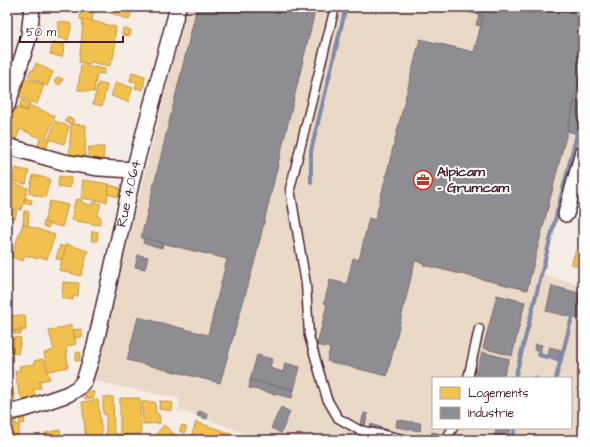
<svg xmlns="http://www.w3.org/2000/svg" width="590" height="447" font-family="'Architects Daughter',sans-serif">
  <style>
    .built { fill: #ebd9c8; fill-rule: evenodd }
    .homes { fill: #f2c14e; stroke: #c09044 }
    .industry { fill: #8d8d92; stroke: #796c73 }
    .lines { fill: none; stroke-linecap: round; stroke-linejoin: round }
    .stream { stroke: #7f89a9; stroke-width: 4 }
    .lane-casing { stroke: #4a1f2b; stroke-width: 11 }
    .street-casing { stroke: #4a1f2b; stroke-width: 18 }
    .lane { stroke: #fff; stroke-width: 8 }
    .street { stroke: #fff; stroke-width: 15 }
    .labels { text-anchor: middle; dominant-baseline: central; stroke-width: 4; stroke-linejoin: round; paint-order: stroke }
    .poi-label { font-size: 14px; font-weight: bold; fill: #4a1f2b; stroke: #fff; text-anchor: start }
    .street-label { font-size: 14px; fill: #4a1f2b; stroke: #fff }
  </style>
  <rect width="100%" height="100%" fill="#f6eee6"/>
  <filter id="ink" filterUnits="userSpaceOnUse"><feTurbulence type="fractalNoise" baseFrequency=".025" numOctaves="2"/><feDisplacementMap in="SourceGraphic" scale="8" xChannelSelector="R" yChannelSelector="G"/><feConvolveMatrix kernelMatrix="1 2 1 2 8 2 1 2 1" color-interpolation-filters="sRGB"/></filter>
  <g filter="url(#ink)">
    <path class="built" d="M187,7H583V119L543,275L583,285V440H253L244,433L186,412L178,411L180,399L92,381ZM433,378H571V428H433Z"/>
    <g class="homes">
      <path d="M82,7H94L92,21L80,19Z"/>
      <path d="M102,7H133L129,20L101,9Z"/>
      <path d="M83,19L116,27L114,42H116L113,59H111L110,66L90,62L89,64L79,62L82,35Z"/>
      <path d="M59,21L72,24L68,40L55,37Z"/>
      <path d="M123,28L131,30L130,36L122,35Z"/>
      <path d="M53,42L65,45L62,57L50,54Z"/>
      <path d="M36,63L53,72L47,86L28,76L31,70L33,71Z"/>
      <path d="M81,65L105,69L104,74L97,73L94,92L78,90Z"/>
      <path d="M132,72L145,76L143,90L135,88L137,82L130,81Z"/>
      <path d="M24,77L44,85L37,104L17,96Z"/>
      <path d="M58,77L63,79L60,85L54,82Z"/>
      <path d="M116,82L133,88L128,102L111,96Z"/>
      <path d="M98,83L107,85L102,106L93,104Z"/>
      <path d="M22,100L30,103L27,110L19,107Z"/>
      <path d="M10,105L27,111L29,105L55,116L46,138L49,139L45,154L37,151L40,138L20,129L15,143L7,140V114Z"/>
      <path d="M67,117L74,120L72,124L65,121Z"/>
      <path d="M55,121L69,126L64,144L49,139Z"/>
      <path d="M71,124L86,125L85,162L69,161Z"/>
      <path d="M89,147H104L103,163H87Z"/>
      <path d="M15,168L29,171L26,184L12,181Z"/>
      <path d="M33,175L50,179L45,198L29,193Z"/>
      <path d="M59,176L71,178L70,188L58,186Z"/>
      <path d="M83,180L109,184L107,202L81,198Z"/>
      <path d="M9,182L28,188L21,210L7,206V189Z"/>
      <path d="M109,185L120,188L118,197L108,194Z"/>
      <path d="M25,198L32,200L31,204L24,202Z"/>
      <path d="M77,199L82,200V203L93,205V202L101,204L97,216L101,217L99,225L71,220L75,201L77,202Z"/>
      <path d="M50,201L68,205L62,227L44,222Z"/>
      <path d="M7,208L17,211L15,218L7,216Z"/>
      <path d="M24,211L29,212L28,226L23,224Z"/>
      <path d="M577,211L583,212V216L576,215Z"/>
      <path d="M44,222L50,224L48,228L43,226Z"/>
      <path d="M23,224L55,235L47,259L39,257L38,259L25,255L23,261L11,257Z"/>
      <path d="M92,231L98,232L97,241H91Z"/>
      <path d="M66,244L88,251L81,276L59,270Z"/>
      <path d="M60,245L66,247L62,260L56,259Z"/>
      <path d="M583,246V268L571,264L576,250L581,252Z"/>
      <path d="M7,282H11L9,311L7,310Z"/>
      <path d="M63,282L79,283L78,296H73V300L62,298Z"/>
      <path d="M25,315L26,330L7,332V316Z"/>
      <path d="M72,325L76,344L66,347L68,367L48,371L44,353L54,350L49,331Z"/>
      <path d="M19,329H22L21,334H14L15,330L19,331Z"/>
      <path d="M81,329L83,336L75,338L73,330Z"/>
      <path d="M7,337H14L13,353H7Z"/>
      <path d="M14,337L21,338L18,354L13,353Z"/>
      <path d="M77,352L81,353L79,361L75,360Z"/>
      <path d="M43,359L50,379L39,381L41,388L33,390L37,397L25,403L19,393L15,371L20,370L19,366L35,364L34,361Z"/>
      <path d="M13,387L15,400L8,401V405L7,406V388Z"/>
      <path d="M85,392H94V398L85,399Z"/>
      <path d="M103,397H113L114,434H120L121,440H109V439H106V414H103Z"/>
      <path d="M120,398H140L141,434L120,435Z"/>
      <path d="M98,400L102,438L86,440L82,402Z"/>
      <path d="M160,401L173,403L172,411L159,409Z"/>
      <path d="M142,402H155L156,414H159L160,423L143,424Z"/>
      <path d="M16,417L15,424L20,425L17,440H7V418Z"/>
      <path d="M24,417L25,423L20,424L19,418Z"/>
      <path d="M196,422L233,434L231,440H190Z"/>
      <path d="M164,425L179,438L177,440H163L156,434Z"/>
      <path d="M182,425L187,428L184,433L179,431Z"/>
      <path d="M60,430L62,440H46L45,433Z"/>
    </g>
    <g class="industry">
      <path d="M197,7H316L254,264L220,383L127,360L138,317L208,335L227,259L141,238Z"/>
      <path d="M452,7H583V69L527,290L423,265L424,263L415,261L387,376L327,361L330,348L317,345L327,304L324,303L330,280L347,284L353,258L359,260L369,218L375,220L420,39L474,52L483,16L452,8Z"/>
      <path d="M479,15L483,16L481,26L476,25Z"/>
      <path d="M575,100L583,102V109L577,134L567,131Z"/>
      <path d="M144,238L163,243L162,248L143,243Z"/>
      <path d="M138,255L148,257L145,269L135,267Z"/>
      <path d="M552,286L583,294V320L546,311Z"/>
      <path d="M497,295L525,302L512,356L483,348Z"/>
      <path d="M535,344L542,345L540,351L534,350Z"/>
      <path d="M550,347L561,350L559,359L547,355Z"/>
      <path d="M482,352L509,359L503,378H475Z"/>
      <path d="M257,355L272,359L270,368L283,372L285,363L300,367L294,390L250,380Z"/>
      <path d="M250,380L294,390L292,398L249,388Z"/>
      <path d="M281,407L290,412L281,433L271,428Z"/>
      <path d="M199,411L208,414L207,419L197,416Z"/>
      <path d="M364,413L368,414L362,437L357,436Z"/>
      <path d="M397,420L421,423L420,431L396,427Z"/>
      <path d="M371,424L394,432L391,440H365Z"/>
      <path d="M499,428H511L508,440H494L496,430L499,431Z"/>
      <path d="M432,432L454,437V440H430Z"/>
    </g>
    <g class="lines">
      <g class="stream">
        <path d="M311,182V151L346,7"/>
        <path d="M540,351L539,355L561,360"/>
        <path d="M515,378L583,110"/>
        <path d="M534,378H536"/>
        <path d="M556,378L572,317H571"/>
        <path d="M512,440L515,428"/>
      </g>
      <defs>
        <g id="lane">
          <path d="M335,7L290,189L306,284L309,336L327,399L338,418L359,430L408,440"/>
          <path d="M468,378L479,329"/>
          <path d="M445,440L453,428"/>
        </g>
        <g id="street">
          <path d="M7,106L29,36L32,7"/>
          <path d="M7,146L63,162L99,168L134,170"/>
          <path d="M566,214L583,152"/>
          <path id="s1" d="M7,413L28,408L68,394L78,388L84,381L95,346L134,170L178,7"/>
        </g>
      </defs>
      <use href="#lane" class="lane-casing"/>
      <use href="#street" class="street-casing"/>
      <use href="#lane" class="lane"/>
      <use href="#street" class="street"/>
    </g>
  </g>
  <defs>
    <symbol id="office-ring" viewBox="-11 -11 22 22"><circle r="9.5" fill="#fff" stroke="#c8321e" stroke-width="1.5"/><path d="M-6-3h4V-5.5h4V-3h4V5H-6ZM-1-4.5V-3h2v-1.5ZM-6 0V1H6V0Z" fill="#c8321e"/></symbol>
  </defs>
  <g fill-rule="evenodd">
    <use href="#office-ring" x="412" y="169" width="22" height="22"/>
  </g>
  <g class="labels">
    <g class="poi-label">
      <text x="437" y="172">Alpicam<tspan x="437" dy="16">- Grumcam</tspan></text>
    </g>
    <g class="street-label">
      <text stroke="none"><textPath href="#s1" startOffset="278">Rue 4.064</textPath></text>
    </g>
  </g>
  <rect width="590" height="447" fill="none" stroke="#fff" stroke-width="24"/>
  <rect x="12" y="12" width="566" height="423" fill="none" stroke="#4a1f2b" stroke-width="1.5" filter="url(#ink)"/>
  <rect x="432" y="377" width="140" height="52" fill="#ffffff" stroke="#b7a5aa"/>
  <rect x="440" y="387" width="20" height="12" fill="#f2c14e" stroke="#b7a5aa"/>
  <text x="468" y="397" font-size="12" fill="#4a1f2b">Logements</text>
  <rect x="440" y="407" width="20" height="12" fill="#8d8d92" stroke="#b7a5aa"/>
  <text x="468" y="417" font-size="12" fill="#4a1f2b">Industrie</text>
  <path d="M20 36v6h103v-6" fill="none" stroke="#4a1f2b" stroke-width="2"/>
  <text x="26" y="36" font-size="12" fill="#4a1f2b" stroke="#ffffff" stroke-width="3" paint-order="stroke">50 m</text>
</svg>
